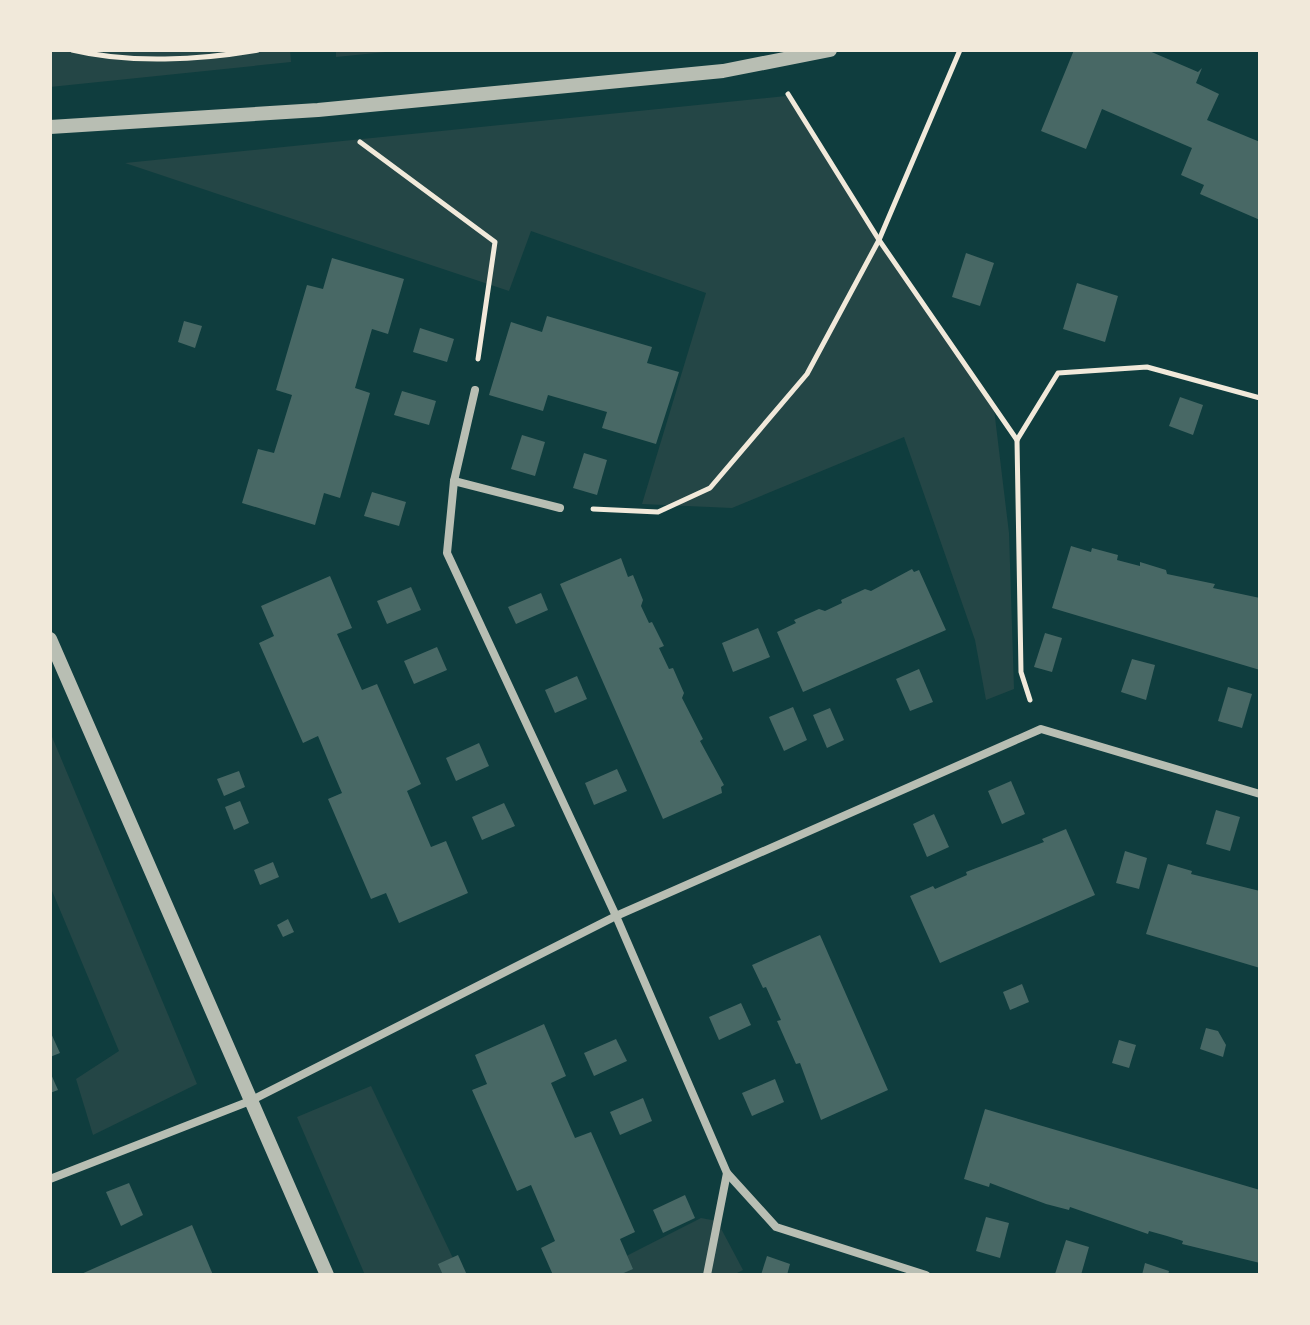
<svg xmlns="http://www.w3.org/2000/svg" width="1310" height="1325" font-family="'Space Grotesk',sans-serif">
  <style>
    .green { fill: #244646 }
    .building { fill: #486865 }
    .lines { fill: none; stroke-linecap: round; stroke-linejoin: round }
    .path { stroke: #f1e9da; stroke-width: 5 }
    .minor { stroke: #b8beb3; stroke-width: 8 }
    .tertiary { stroke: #b8beb3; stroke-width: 14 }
  </style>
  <rect width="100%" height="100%" fill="#0f3d3e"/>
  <g class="green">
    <path d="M50,50H290L291,62L50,87Z"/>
    <path d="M336,50H406L336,57Z"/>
    <path d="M786,96L994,409L1009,533L1014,689L986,700L975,640L904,437L732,508L642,504L706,293L531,231L509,291L125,163Z"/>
    <path d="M50,732L197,1084L93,1135L76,1079L119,1051L50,886Z"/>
    <path d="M371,1086L461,1275H365L297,1117Z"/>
    <path d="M701,1218L717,1221L743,1270L733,1275H589Z"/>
  </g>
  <g class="building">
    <path d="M1074,50H1147L1198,72L1202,68L1196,83L1219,94L1207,120L1260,142V220L1200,194L1204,185L1181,175L1192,148L1102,109L1086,149L1041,131Z"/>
    <path d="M966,253L994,263L980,306L952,297Z"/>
    <path d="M332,258L404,279L388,334L372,329L355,388L370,393L340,498L324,493L315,525L242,503L258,449L274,453L292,395L276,390L307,285L323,289Z"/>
    <path d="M1077,283L1118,296L1105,342L1063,329Z"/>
    <path d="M547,316L652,347L647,363L679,372L656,444L602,428L607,412L548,395L543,411L489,395L511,322L542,332Z"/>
    <path d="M184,321L202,326L195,348L178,342Z"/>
    <path d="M420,328L454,339L447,362L413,352Z"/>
    <path d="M402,391L436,401L429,425L394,415Z"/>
    <path d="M1180,397L1203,405L1193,435L1169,426Z"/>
    <path d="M522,435L545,442L535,476L511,469Z"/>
    <path d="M584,453L607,460L597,495L573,488Z"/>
    <path d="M372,492L406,502L399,526L364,516Z"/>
    <path d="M1071,546L1091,552L1092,548L1118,555L1117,560L1140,566V562L1166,570L1167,574L1215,584L1213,588L1260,598V670L1052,608Z"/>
    <path d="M621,558L628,577L633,575L643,600L641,606L649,623L652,622L664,646L659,648L669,669L673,668L684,693L682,698L703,739L700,741L724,785L721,787L722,793L663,819L560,584Z"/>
    <path d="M912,569L914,572L919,570L946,630L803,692L777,632L796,623L794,620L819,609L825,611L842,603L841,600L865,589L871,591Z"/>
    <path d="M330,576L352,628L337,634L362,690L377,684L421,784L407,791L431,847L446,841L468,893L399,923L386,893L371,899L328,799L342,793L330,765L318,736L303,743L259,643L274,636L261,606Z"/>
    <path d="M411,587L421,610L387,624L377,601Z"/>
    <path d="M541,593L548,610L516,624L508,607Z"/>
    <path d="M758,628L770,657L733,672L722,643Z"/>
    <path d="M1045,633L1062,638L1052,672L1034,667Z"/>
    <path d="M437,647L447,670L414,684L404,661Z"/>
    <path d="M1132,659L1155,665L1146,700L1121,692Z"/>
    <path d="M919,669L933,702L910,711L896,679Z"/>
    <path d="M577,676L587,699L555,713L545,690Z"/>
    <path d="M1228,687L1252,694L1242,728L1218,721Z"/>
    <path d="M793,707L807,740L784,751L769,717Z"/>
    <path d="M830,708L844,740L827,748L813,715Z"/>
    <path d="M479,743L489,766L456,781L446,758Z"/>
    <path d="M617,769L627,791L594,805L585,783Z"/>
    <path d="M239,771L245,787L224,796L217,779Z"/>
    <path d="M1011,781L1025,814L1002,824L988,791Z"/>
    <path d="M240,801L249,823L234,830L225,807Z"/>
    <path d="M504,803L515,826L482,840L472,817Z"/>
    <path d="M1216,810L1240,817L1230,851L1206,844Z"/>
    <path d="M934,814L949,847L927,857L913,824Z"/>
    <path d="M1066,829L1095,895L940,963L910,896L933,886L935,889L967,875L966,872L1044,842L1042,839Z"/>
    <path d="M1125,851L1147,858L1139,889L1116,883Z"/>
    <path d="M273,862L279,877L260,885L254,870Z"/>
    <path d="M1168,864L1192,871L1191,874L1260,891V968L1146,934Z"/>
    <path d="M288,919L294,932L283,937L277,925Z"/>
    <path d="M820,935L888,1090L821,1120L800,1063L796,1064L777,1021L781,1020L766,987L763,988L752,965Z"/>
    <path d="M1022,984L1029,1002L1010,1010L1003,992Z"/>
    <path d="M741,1003L751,1025L719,1040L709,1017Z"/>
    <path d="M544,1024L566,1076L551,1083L575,1138L591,1132L635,1232L620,1239L633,1269L619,1275H553L541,1248L555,1241L531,1185L517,1191L472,1090L487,1084L475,1055Z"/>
    <path d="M1206,1028L1218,1031L1226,1045L1223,1057L1200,1049Z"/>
    <path d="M50,1031L60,1053L50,1057Z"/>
    <path d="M616,1039L627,1061L594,1076L584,1053Z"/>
    <path d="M1119,1040L1136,1045L1129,1068L1112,1063Z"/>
    <path d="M50,1072L58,1090L50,1093Z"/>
    <path d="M775,1079L784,1102L752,1116L742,1093Z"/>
    <path d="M643,1098L652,1121L620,1135L610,1112Z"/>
    <path d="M985,1109L1260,1190V1263L1182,1244L1183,1241L1167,1236L1149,1231L1148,1234L1070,1207L1069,1210L1046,1204L990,1183L989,1187L964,1179Z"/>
    <path d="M129,1183L143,1215L121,1226L106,1192Z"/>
    <path d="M685,1195L695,1218L663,1233L653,1210Z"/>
    <path d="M986,1217L1009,1223L1000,1258L976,1251Z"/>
    <path d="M192,1225L213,1275H79L97,1267Z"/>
    <path d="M1066,1240L1089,1247L1081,1275L1055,1274Z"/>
    <path d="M458,1255L467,1275H443L438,1264Z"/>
    <path d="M767,1256L790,1264L787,1275H761Z"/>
    <path d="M1145,1263L1169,1271L1168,1275H1142Z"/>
  </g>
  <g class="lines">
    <g class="path">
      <path d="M72,50C130,64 200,60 258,50"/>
      <path d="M788,94L879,240L1017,440"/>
      <path d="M360,142L495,242L478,359"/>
      <path d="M593,509L658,512L710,488L807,374L879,240L960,50"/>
      <path d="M1030,700L1021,672L1017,440L1058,373L1147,367L1260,398"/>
    </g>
    <g class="minor">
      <path d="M475,390L454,481L447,553L616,916L1041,729L1260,794"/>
      <path d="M454,481L560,508"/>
      <path d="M727,1173L776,1227L926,1275"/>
      <path d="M50,1179L250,1101L616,916L727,1173L707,1275"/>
    </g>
    <g class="tertiary">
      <path d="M50,127L318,110L723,71L830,50"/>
      <path d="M50,639L327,1275"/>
    </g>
  </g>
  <rect width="1310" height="1325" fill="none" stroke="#f1e9da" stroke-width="104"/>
</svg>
